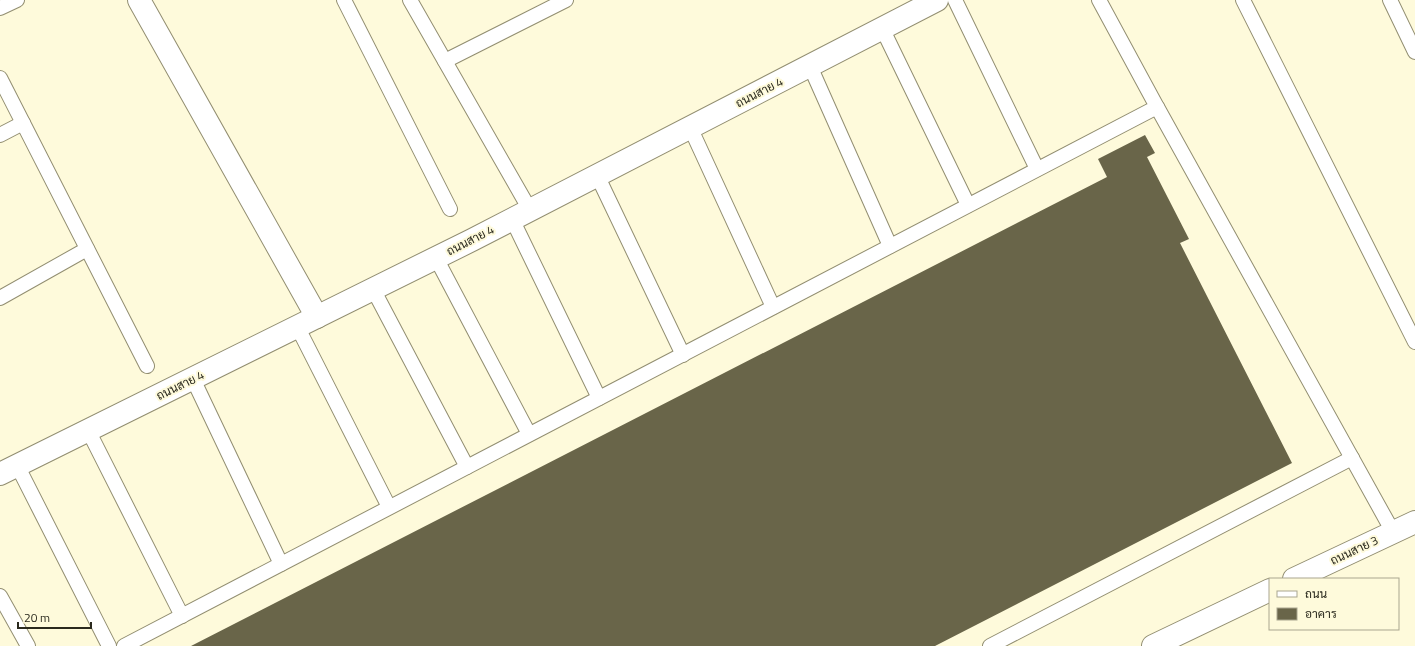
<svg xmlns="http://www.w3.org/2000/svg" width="1415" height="646" font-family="'Titillium Web',Sarabun,sans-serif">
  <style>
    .building { fill: #696549 }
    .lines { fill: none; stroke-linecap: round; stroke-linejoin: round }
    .lane-casing { stroke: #928e71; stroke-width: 16 }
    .street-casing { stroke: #928e71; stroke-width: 24 }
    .lane { stroke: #fff; stroke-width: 14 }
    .street { stroke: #fff; stroke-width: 22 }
    .labels { text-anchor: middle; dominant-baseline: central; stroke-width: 4; stroke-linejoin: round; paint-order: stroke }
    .street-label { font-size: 12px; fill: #2a291d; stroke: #fefadb }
  </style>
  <rect width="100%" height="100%" fill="#fefadb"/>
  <path class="building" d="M1145,135L1155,153L1147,157L1189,239L1180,243L1292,463L935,646H191L1107,177L1098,159Z"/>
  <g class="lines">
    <defs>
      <g id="lane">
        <path d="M344,0L450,209"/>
        <path d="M410,0L530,210"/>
        <path d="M955,0L1037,169"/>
        <path d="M1243,0L1415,342"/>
        <path d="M1390,0L1415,52"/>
        <path d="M0,8L17,0"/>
        <path d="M882,28L968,205"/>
        <path d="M445,61L566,0"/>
        <path d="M810,66L890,246"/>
        <path d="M0,78L147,366"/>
        <path d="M1157,107L1393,532"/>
        <path d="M690,127L773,307"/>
        <path d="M0,135L23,123"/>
        <path d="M597,175L683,355"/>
        <path d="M512,219L599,398"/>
        <path d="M436,258L529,434"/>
        <path d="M373,289L467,467"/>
        <path d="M0,298L87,249"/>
        <path d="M297,326L389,507"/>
        <path d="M193,379L281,564"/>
        <path d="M88,430L182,616"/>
        <path d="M17,465L109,646"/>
        <path d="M0,596L28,646"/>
        <path d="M124,646L1157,107L1099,0"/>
        <path d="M990,646L1352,458"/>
      </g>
      <g id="street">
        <path d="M139,0L317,317"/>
        <path d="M0,474L472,240L937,0"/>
        <path d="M1294,579L1415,522"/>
        <path d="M1153,646L1270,590"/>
      </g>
    </defs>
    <use href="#lane" class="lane-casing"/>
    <use href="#street" class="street-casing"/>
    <use href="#lane" class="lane"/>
    <use href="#street" class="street"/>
  </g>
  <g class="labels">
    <g class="street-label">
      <text transform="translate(759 92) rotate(-27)">ถนนสาย 4</text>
      <text transform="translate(470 240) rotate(-27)">ถนนสาย 4</text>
      <text transform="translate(180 385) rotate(-26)">ถนนสาย 4</text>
      <text transform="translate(1354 550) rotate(-25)">ถนนสาย 3</text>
    </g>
  </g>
  <rect x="1269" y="578" width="130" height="52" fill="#fefadb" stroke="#a9a68f"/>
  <rect x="1277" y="591" width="20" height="6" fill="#ffffff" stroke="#a9a68f"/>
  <text x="1305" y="598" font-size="12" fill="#2a291d">ถนน</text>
  <rect x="1277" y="608" width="20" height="12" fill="#696549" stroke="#a9a68f"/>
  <text x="1305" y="618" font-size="12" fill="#2a291d">อาคาร</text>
  <path d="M18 622v6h73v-6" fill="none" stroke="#2a291d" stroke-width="2"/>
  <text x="24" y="622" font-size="12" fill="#2a291d" stroke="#fefadb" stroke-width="3" paint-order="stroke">20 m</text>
</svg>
